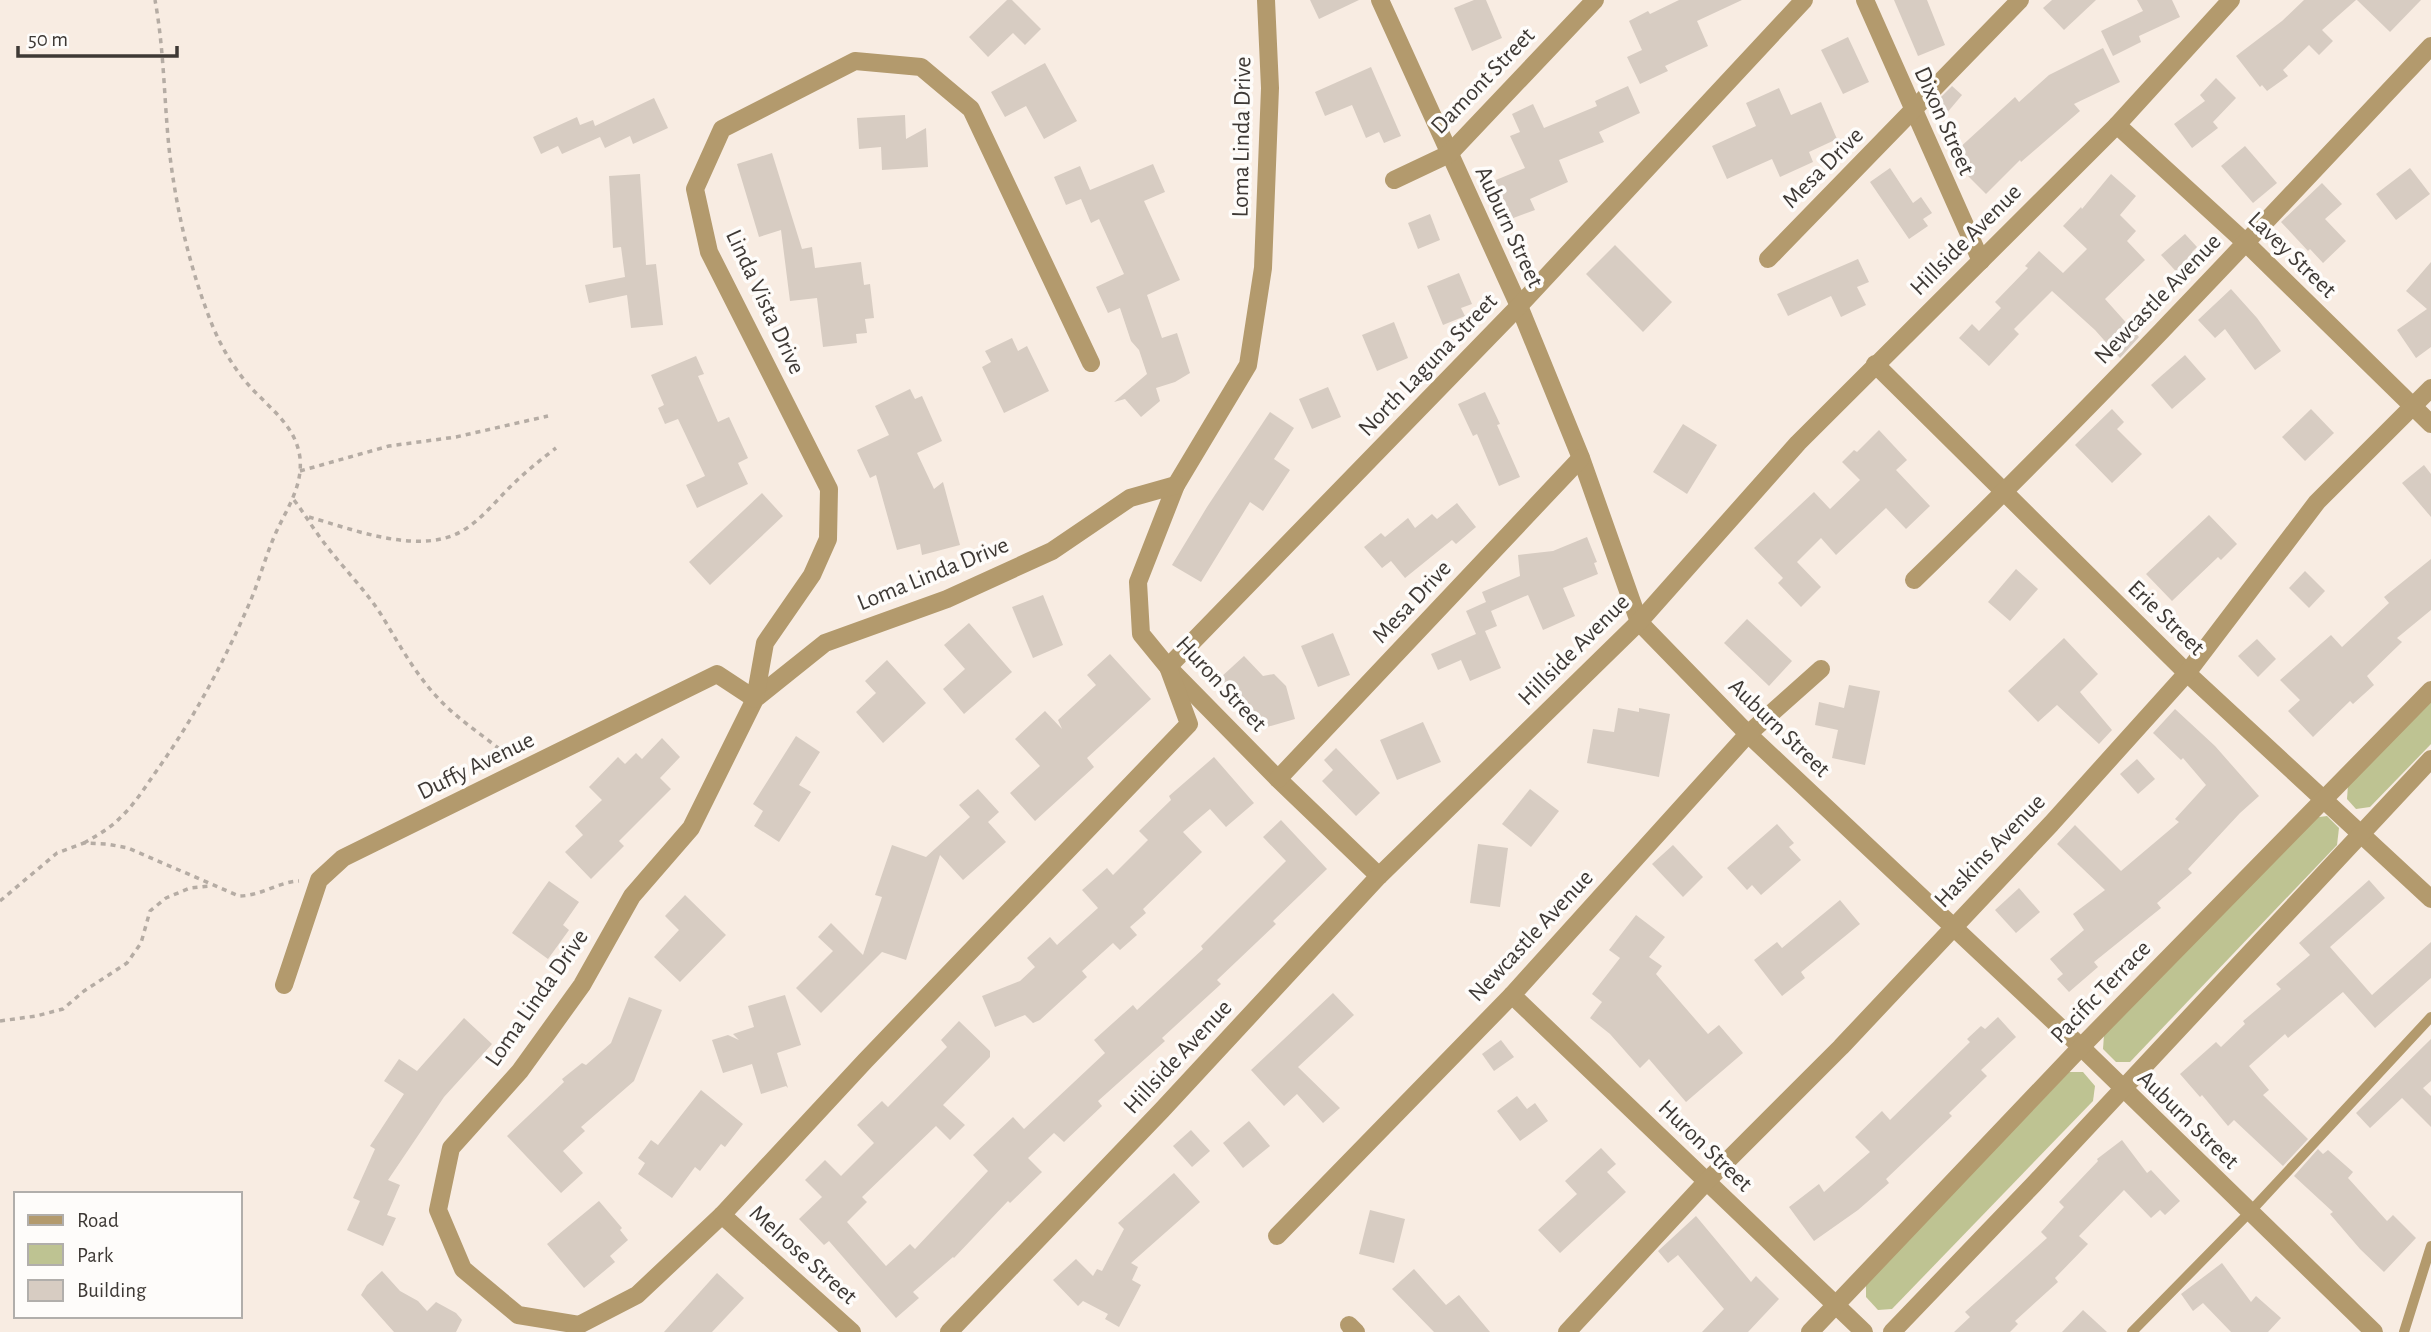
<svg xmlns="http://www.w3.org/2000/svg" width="2431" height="1332" font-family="'Alegreya Sans',sans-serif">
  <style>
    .green { fill: #bec392 }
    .building { fill: #d7ccc2 }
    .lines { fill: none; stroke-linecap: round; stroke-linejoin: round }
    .path { stroke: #b5aca4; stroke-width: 3.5; stroke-dasharray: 5 5; stroke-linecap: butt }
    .lane { stroke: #b39a6d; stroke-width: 10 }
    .street { stroke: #b39a6d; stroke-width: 18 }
    .labels { text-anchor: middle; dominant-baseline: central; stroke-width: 7; stroke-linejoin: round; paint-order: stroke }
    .street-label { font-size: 24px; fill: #3e3935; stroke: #fefcfa }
  </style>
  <rect width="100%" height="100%" fill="#f8ece2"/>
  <g class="green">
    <path d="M2431,698V744L2370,807L2356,809L2347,799L2348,785Z"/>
    <path d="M2327,816L2339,828L2337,845L2130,1062H2116L2103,1049L2104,1035L2311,818Z"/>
    <path d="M2069,1072H2083L2095,1086L2093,1101L1892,1309L1878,1310L1866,1297V1283Z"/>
  </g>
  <g class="building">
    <path d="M1007,0H1012L1041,29L1025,45L1013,33L988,57L969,37Z"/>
    <path d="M1310,0H1359L1319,19Z"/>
    <path d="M1474,0H1486L1502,38L1472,51L1454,8Z"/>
    <path d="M1679,0H1742L1697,21L1708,46L1665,66L1668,71L1640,84L1627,57L1642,50L1629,21L1648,11L1650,14Z"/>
    <path d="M1894,0H1927L1945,45L1918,56Z"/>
    <path d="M2052,0H2096L2064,30L2043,8Z"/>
    <path d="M2137,0H2172L2180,17L2139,36L2141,42L2113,56L2101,31L2143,11Z"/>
    <path d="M2304,0H2356L2322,30L2333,41L2319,55L2309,45L2283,70L2288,76L2267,91L2262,85L2260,87L2236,56L2282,21Z"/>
    <path d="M2357,0H2421L2390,32Z"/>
    <path d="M1848,37L1869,82L1843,94L1821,50Z"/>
    <path d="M2103,48L2120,82L2074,104L2080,111L2021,162L2020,160L1986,194L1968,176L1974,169L1956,151L2015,97L2019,102L2049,75Z"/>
    <path d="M1045,63L1077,121L1044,139L1026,106L1005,117L991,92Z"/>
    <path d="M1371,67L1401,136L1384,143L1379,132L1366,138L1352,105L1325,116L1315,92Z"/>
    <path d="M2216,78L2236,98L2213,122L2218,128L2192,148L2174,124L2205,101L2200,95Z"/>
    <path d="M1628,86L1640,113L1599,132L1604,142L1559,160L1568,182L1530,199L1535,210L1508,220L1491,182L1525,168L1510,136L1520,132L1512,114L1533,104L1544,128L1597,106L1595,101Z"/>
    <path d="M1952,86L1962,95L1946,114L1934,104Z"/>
    <path d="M1779,88L1791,115L1821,102L1837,139L1809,152L1813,162L1780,177L1772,159L1727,179L1712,146L1756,126L1746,103Z"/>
    <path d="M654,98L668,128L633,144L630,136L605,148L600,137L562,154L558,146L541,154L533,137L577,117L580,125L593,120L595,126Z"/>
    <path d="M905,115L906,139L926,128L928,167L882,170L881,147L859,149L857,118Z"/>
    <path d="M2245,146L2277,183L2253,203L2221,166Z"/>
    <path d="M772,153L802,249L812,247L815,268L861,262L864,285L870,284L874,318L865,319L867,333L856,334L857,343L823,347L817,298L790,301L781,230L759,237L737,164Z"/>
    <path d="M1153,164L1165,192L1144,201L1180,280L1147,295L1162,338L1177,333L1190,373L1175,382L1156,388L1160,401L1141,417L1125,399L1114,402L1147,374L1139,350L1131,341L1120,308L1108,313L1096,287L1124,274L1099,219L1091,223L1081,199L1066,205L1054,177L1080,166L1090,190Z"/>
    <path d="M1890,168L1913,203L1921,197L1932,213L1923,219L1928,226L1909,239L1870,182Z"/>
    <path d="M2410,168L2430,194L2396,220L2376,194Z"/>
    <path d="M640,174L646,265L656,264L663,325L631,328L627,295L589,303L585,285L625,277L621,247L613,248L609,176Z"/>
    <path d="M2111,174L2136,196L2120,215L2136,231L2127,241L2145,260L2105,299L2139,337L2120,358L2095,330L2052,291L2014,329L2019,334L1989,366L1959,338L1972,324L1979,331L2001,308L1995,302L2028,268L2025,266L2039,251L2063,273L2087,249L2063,226L2081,207L2082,209Z"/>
    <path d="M2322,183L2342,204L2325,219L2346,241L2323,263L2310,249L2308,251L2281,222Z"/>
    <path d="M1430,214L1440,240L1418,249L1408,223Z"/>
    <path d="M2185,234L2197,247L2192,252L2201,261L2182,278L2161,255Z"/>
    <path d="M1615,245L1672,302L1643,332L1586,274Z"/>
    <path d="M1858,259L1869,282L1857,287L1866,305L1841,317L1831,296L1788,316L1777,294Z"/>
    <path d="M2431,262V347L2416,358L2397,330L2427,309L2406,291Z"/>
    <path d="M1459,273L1472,304L1461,308L1465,316L1443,325L1427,286Z"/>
    <path d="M2231,289L2257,318L2281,351L2255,370L2225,329L2215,338L2198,320Z"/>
    <path d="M1394,322L1408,358L1377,371L1362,335Z"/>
    <path d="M1012,338L1018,351L1027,346L1049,391L1004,413L982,367L991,362L985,351Z"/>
    <path d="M2185,355L2206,379L2172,409L2151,385Z"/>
    <path d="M696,356L704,374L698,376L718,422L729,417L748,458L738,463L748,484L697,508L686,485L705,476L678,419L665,424L658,408L664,405L651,375Z"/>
    <path d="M1328,387L1341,417L1312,429L1299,399Z"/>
    <path d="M910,389L915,399L922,396L942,441L917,453L934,489L943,482L960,545L922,555L920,544L897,550L876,475L870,478L857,450L889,435L875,406Z"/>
    <path d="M1485,392L1500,424L1497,425L1520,477L1499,486L1477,434L1473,436L1458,404Z"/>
    <path d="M2112,409L2124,422L2117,429L2142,454L2112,483L2075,445Z"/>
    <path d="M2311,409L2334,433L2305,461L2282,437Z"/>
    <path d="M1270,412L1294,428L1274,459L1290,470L1263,511L1250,502L1201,582L1172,565L1207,507Z"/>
    <path d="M1683,424L1717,445L1687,494L1653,472Z"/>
    <path d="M1879,430L1907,460L1896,470L1930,506L1906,529L1886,508L1836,555L1821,538L1797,562L1821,587L1801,607L1778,583L1783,578L1754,548L1814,492L1830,509L1860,480L1842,462L1854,450L1857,452Z"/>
    <path d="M2424,465L2431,474V517L2402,483Z"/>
    <path d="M762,493L783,516L710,585L689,562Z"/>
    <path d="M1457,503L1476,527L1456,544L1452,540L1405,578L1391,561L1382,568L1364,547L1381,533L1385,537L1408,518L1415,528L1432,514L1437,519Z"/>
    <path d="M2209,515L2237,544L2221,560L2218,557L2172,601L2146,574Z"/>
    <path d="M1587,537L1597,562L1594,563L1598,574L1563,588L1575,616L1543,630L1528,595L1491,611L1497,626L1485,631L1501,668L1470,681L1461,660L1438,670L1431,654L1476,634L1466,611L1486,602L1482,592L1520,576L1518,555L1553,551Z"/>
    <path d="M2431,559V610L2397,638L2402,642L2367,676L2374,685L2353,704L2350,701L2313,737L2288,711L2300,700L2280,680L2331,635L2342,647L2389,603L2384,597Z"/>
    <path d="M2016,569L2038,589L2010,621L1988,602Z"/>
    <path d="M2305,571L2325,591L2309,608L2289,588Z"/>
    <path d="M1043,595L1063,645L1033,658L1012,607Z"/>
    <path d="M1747,619L1792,661L1769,686L1724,643Z"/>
    <path d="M969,623L1012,672L964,714L943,689L965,669L944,645Z"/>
    <path d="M1333,633L1350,675L1318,687L1301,646Z"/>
    <path d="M2064,638L2098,674L2080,692L2112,730L2099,744L2057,705L2038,722L2008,691Z"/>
    <path d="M2257,639L2276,659L2258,677L2238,656Z"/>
    <path d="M1110,654L1151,699L1087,758L1094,767L1035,821L1010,793L1040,766L1015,739L1045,711L1062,729L1058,720L1096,685L1087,675Z"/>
    <path d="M1244,656L1263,676L1274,674L1286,686L1295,719L1267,727L1220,678Z"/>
    <path d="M887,660L926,703L883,743L856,712L876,693L865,681Z"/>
    <path d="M1849,685L1880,691L1865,765L1832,758L1838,730L1815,725L1819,702L1844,708Z"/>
    <path d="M1618,708L1639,712V708L1670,714L1659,777L1587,763L1593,729L1614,732Z"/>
    <path d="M2175,709L2215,746L2259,796L2240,813L2188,869L2192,873L2157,903L2161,908L2094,962L2098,967L2069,992L2057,979L2063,974L2050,959L2084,930L2073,914L2105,890L2057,844L2075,825L2121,871L2179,822L2175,819L2206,785L2183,758L2181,760L2153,733Z"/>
    <path d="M1423,722L1441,762L1397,780L1380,740Z"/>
    <path d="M796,736L820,752L799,785L811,792L779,842L754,826L763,811L753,804Z"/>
    <path d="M662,738L680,757L660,778L671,789L619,841L624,846L591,879L565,852L583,835L575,826L602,800L589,787L618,757L625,764L636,753L642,759Z"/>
    <path d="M1336,748L1380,793L1356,816L1322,781L1333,770L1324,760Z"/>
    <path d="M1214,757L1254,803L1226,827L1210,809L1183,832L1202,852L1143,909L1146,913L1130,927L1137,935L1120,950L1113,943L1082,971L1087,977L1040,1020L1033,1023L1025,1015L995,1027L982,996L1020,981L1035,967L1027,958L1050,937L1057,945L1098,908L1082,890L1107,868L1113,875L1148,840L1139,831L1171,800L1169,796Z"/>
    <path d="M2137,759L2155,779L2138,794L2120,774Z"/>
    <path d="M978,789L999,812L988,822L1006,842L963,880L940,855L906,960L882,952L821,1013L796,988L833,951L818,937L831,923L863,955L882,897L875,895L892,845L926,857L970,817L959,805Z"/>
    <path d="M1530,789L1559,811L1531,847L1502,824Z"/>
    <path d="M1281,820L1327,869L1273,921L1276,924L1217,980L1221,984L1162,1038L1165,1041L1098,1101L1102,1106L1064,1142L1054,1133L1028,1158L1042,1172L1010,1203L1008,1201L954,1258L953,1257L913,1292L919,1298L896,1318L829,1241L824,1245L799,1219L822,1197L805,1180L825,1160L841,1176L874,1143L857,1125L882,1101L888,1107L947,1047L941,1040L959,1021L990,1051V1057L943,1105L965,1125L950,1140L936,1126L862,1197L867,1202L847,1222L886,1266L910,1244L915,1249L988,1171L973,1155L1013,1117L1024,1129L1105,1053L1094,1040L1133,1005L1137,1010L1203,949L1201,946L1286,861L1263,837Z"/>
    <path d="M1777,824L1794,843L1789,847L1801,860L1761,895L1752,885L1747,890L1727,868Z"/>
    <path d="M1478,844L1508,848L1500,907L1470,903Z"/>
    <path d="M1673,845L1703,877L1683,897L1652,864Z"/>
    <path d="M2369,880L2385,898L2330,947L2372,995L2431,942V978L2375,1028L2343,992L2288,1038L2285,1034L2249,1066L2269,1090L2263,1095L2308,1139L2283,1166L2234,1120L2228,1126L2202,1095L2200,1097L2180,1074L2216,1042L2221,1047L2245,1024L2243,1021L2281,989L2276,984L2310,955L2299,943Z"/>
    <path d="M549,881L579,902L563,925L569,930L548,959L512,933Z"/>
    <path d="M2019,888L2040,912L2016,933L1995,910Z"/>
    <path d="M685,895L726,935L680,982L654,957L679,930L665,916Z"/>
    <path d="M1840,900L1860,924L1801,972L1805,978L1782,996L1754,960L1777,942L1782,948Z"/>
    <path d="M1636,915L1665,937L1649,957L1662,966L1656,974L1708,1034L1719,1025L1743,1053L1686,1102L1649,1059L1640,1068L1610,1034L1590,1018L1602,1002L1592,994L1620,958L1609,950Z"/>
    <path d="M1333,993L1354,1015L1298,1067L1340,1108L1323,1123L1297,1094L1284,1106L1251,1070Z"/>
    <path d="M785,995L801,1045L777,1053L788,1088L786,1086L761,1094L752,1064L723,1073L712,1040L728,1035L739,1040L733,1034L754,1027L748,1006Z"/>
    <path d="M629,997L662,1010L634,1081L581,1127L585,1131L563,1151L583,1173L561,1193L507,1136L564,1082L562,1079L582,1063L586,1065L611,1043Z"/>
    <path d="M1998,1017L2016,1037L1981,1070L1987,1076L1949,1113L1952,1116L1886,1179L1889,1183L1858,1210L1814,1241L1789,1207L1819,1184L1824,1192L1870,1152L1855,1137L1882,1111L1890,1120L1970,1042L1967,1039L1981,1026L1985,1029Z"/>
    <path d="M464,1018L492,1044L444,1097L388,1180L400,1185L387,1215L396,1218L383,1246L347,1230L360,1201L353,1198L375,1149L370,1146L404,1094L384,1081L399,1059L417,1071Z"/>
    <path d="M2431,1039V1081L2423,1088L2431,1096V1127L2402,1098L2370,1128L2356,1113Z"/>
    <path d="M1501,1040L1514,1057L1494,1071L1482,1054Z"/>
    <path d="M701,1090L743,1124L725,1147L721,1144L700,1171L695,1167L672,1198L638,1174L645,1163L638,1158L651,1140L658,1145Z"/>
    <path d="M1517,1096L1527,1109L1535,1103L1548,1121L1520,1141L1497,1111Z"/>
    <path d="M1249,1121L1270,1146L1243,1168L1223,1143Z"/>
    <path d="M1191,1130L1210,1151L1192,1167L1173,1146Z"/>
    <path d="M2122,1140L2147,1173L2151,1170L2180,1201L2165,1215L2160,1210L2151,1218L2124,1190L2079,1236L2088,1244L2055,1278L2058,1282L2015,1321L2018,1324L2010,1332H1954L1970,1317L1965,1312L2047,1238L2041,1232L2064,1207L2059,1202L2098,1161L2097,1159Z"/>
    <path d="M1601,1148L1616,1164L1607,1172L1626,1192L1560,1253L1538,1230L1577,1194L1565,1181Z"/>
    <path d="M2318,1149L2323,1154L2328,1150L2353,1172L2348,1178L2387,1221L2393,1215L2416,1238L2384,1272L2360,1249L2330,1214L2333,1212L2294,1176Z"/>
    <path d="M1174,1173L1200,1202L1131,1263L1138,1267L1132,1280L1141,1285L1119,1327L1105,1319L1108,1314L1083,1301L1078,1306L1053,1280L1076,1259L1093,1276L1097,1269L1102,1271L1124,1229L1118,1223Z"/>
    <path d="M599,1201L622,1228L620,1230L628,1240L610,1256L615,1262L584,1288L547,1244Z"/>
    <path d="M1370,1210L1405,1219L1394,1263L1359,1254Z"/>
    <path d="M1696,1216L1751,1282L1756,1276L1779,1299L1748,1332H1702L1724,1309L1678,1255L1668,1263L1658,1251Z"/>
    <path d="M2222,1263L2251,1302L2256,1296L2281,1318L2268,1332H2231L2203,1303L2193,1311L2181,1294Z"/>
    <path d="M1414,1269L1446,1305L1459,1295L1490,1332H1434L1392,1289Z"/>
    <path d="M382,1271L400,1291L418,1301L427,1311L436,1302L456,1313L462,1320L456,1332H394L361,1295L367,1285Z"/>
    <path d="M717,1273L744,1298L712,1332H664Z"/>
    <path d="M2083,1310L2107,1332H2062Z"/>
  </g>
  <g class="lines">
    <g class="path">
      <path d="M300,471L389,446L456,437L548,416"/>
      <path d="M294,500C304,513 312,527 322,540C341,566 365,589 382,616C399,644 414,672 437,697C457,719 484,736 507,755"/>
      <path d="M309,517C352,529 419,556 462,531C481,520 495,502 510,487C524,473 539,461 556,448"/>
      <path d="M84,843C96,836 109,829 119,819C133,806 144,789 155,773C193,720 224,662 250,602C259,581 265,558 274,537C285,511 303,488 300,458C296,424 266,406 246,382C232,365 222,348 213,327C190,270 176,209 169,148C164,98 164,49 155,0"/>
      <path d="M0,901L57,853L84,843L107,844L128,848L239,896C261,896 278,882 299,881"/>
      <path d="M0,1021L36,1016L63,1009L84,991L127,963L141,943L150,911L166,898L190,888L210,886"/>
    </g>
    <g class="lane">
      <path d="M2132,1332L2249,1213L2431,1017"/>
      <path d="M2404,1332L2431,1246"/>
    </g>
    <g class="street">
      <path d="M1266,0L1270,88L1263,268L1248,365L1176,485L1138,582L1141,634L1168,667L1278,779L1379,876"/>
      <path d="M1380,0L1519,306L1581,458L1639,622L1748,734L2081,1047L2374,1332"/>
      <path d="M1865,0L1981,261"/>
      <path d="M2117,125L2246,243L2431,424"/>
      <path d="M1394,180L1449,154L1595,0"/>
      <path d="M1768,259L2020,0"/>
      <path d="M1875,364L2187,673L2431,899"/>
      <path d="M1176,485L1130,498L1052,551L947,599L825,643L755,699L691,828L632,896L582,985L520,1071L451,1148L438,1210L463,1269L518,1315L579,1325L637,1295L722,1215L865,1061L1189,724L1168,667L1519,306L1804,0"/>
      <path d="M1914,580C2092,408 2261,227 2431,46"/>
      <path d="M1278,779L1581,458"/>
      <path d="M284,985L319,880L343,858L717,674L755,699L765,643L812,575L828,539L829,489L709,252L695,189L722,129L855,61L921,67L971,109L1091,363"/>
      <path d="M1512,995L1864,1332"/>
      <path d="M722,1215L852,1332"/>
      <path d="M1277,1236L1512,995L1748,734L1821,669"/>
      <path d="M1349,1325L1356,1332"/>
      <path d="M949,1332L1162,1110L1379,876L1639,622L1798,443L2117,125L2231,0"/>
      <path d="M1567,1332L1707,1181L1841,1047L2051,824L2187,673L2317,502L2431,388"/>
      <path d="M1810,1332L2081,1047L2431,690"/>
      <path d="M1892,1332L2034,1184L2431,759"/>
    </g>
  </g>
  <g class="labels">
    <g class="street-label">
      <text transform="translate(1483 81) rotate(-46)">Damont Street</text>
      <text transform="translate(1944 121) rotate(66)">Dixon Street</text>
      <text transform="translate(1242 137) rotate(-89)">Loma Linda Drive</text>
      <text transform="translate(1823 168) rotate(-45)">Mesa Drive</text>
      <text transform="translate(1509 227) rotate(65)">Auburn Street</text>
      <text transform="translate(1966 240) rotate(-45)">Hillside Avenue</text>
      <text transform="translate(2292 255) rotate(44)">Lavey Street</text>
      <text transform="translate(2158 299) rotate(-46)">Newcastle Avenue</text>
      <text transform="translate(765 302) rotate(65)">Linda Vista Drive</text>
      <text transform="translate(1428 365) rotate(-46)">North Laguna Street</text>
      <text transform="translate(933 574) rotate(-22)">Loma Linda Drive</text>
      <text transform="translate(1412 602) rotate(-47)">Mesa Drive</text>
      <text transform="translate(2166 618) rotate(44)">Erie Street</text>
      <text transform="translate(1574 650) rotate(-45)">Hillside Avenue</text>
      <text transform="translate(1221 684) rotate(47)">Huron Street</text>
      <text transform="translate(1779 728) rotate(44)">Auburn Street</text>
      <text transform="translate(476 766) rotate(-26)">Duffy Avenue</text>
      <text transform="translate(1990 851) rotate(-46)">Haskins Avenue</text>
      <text transform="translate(1531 936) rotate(-47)">Newcastle Avenue</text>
      <text transform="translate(2101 992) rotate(-46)">Pacific Terrace</text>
      <text transform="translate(537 998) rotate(-55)">Loma Linda Drive</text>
      <text transform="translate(1178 1057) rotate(-47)">Hillside Avenue</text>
      <text transform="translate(2188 1120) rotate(44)">Auburn Street</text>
      <text transform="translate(1705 1146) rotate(44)">Huron Street</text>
      <text transform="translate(803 1255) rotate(42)">Melrose Street</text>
    </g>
  </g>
  <rect x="14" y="1192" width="228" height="126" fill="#fefcfa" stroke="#b1aeab" stroke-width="2"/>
  <rect x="28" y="1215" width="35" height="10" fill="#b39a6d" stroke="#b1aeab" stroke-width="2"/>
  <text x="77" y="1227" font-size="21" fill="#3e3935">Road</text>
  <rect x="28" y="1244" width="35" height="21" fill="#bec392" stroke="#b1aeab" stroke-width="2"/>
  <text x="77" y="1262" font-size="21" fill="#3e3935">Park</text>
  <rect x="28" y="1280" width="35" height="21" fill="#d7ccc2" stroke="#b1aeab" stroke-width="2"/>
  <text x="77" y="1297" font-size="21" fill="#3e3935">Building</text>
  <path d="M18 46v10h159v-10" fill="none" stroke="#3e3935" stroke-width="3.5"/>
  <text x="28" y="46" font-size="21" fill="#3e3935" stroke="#fefcfa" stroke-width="5" paint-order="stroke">50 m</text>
</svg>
